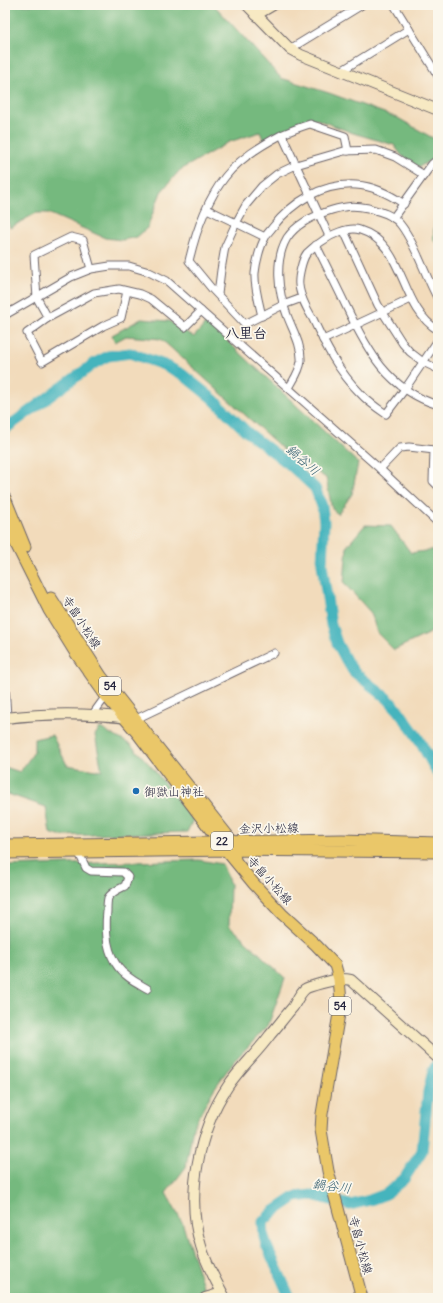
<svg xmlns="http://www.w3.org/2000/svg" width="443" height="1303" font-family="Delius,'Klee One',sans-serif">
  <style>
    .forest { fill: #74b97e; stroke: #4b6e5c }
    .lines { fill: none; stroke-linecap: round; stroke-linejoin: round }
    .river { stroke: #44b4bd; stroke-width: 11 }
    .street-casing { stroke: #6b6368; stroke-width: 9 }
    .secondary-casing { stroke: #6b6368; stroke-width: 12 }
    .primary-casing { stroke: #6b6368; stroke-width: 13 }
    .street { stroke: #fff; stroke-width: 7 }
    .secondary { stroke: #f7e9c3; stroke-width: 10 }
    .primary { stroke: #eac769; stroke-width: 11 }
    .poi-dot { fill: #1f6fb2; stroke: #fbf7ec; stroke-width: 1.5 }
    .labels { text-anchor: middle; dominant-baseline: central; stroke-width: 3.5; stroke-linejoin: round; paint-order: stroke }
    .shield { fill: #fbf7ec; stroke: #636270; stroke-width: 1 }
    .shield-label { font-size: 11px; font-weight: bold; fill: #22223b }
    .street-label { font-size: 12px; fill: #22223b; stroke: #fbf7ec }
    .poi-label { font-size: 12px; fill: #22223b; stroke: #fbf7ec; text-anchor: start }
    .water-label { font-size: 13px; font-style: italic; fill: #305c6f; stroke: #fbf7ec }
    .quarter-label { font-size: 14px; font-weight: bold; fill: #22223b; stroke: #fbf7ec }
  </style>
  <rect width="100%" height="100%" fill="#fbf7ec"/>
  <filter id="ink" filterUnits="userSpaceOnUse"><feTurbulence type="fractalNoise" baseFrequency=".025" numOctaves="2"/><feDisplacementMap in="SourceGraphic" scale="8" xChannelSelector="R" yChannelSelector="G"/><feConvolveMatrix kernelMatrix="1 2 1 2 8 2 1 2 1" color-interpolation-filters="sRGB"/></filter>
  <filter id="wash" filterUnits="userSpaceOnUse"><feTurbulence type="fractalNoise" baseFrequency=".012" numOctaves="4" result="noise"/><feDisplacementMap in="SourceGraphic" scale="16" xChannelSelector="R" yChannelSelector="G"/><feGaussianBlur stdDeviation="0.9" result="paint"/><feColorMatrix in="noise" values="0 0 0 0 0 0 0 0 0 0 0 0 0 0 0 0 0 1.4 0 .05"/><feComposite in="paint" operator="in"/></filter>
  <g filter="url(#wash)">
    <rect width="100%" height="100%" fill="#f2dbbb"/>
    <g class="forest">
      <path d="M5,5H214L281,78L329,93L398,118L438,141V156L419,167L402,156L394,145L353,133L316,119L284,131L264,141L260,132L229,142L180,170L161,192L147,228L137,237L122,240L105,238L48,213H36L10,228L5,214Z"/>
      <path d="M438,206V244L433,240L435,214Z"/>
      <path d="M141,319L169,321L194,337L207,322L358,463L352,494L338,514L332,509L326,478L285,451L161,339L126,336L115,342L112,335Z"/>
      <path d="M365,525L391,526L411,553L438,549V629L394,650L377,633L371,613L344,583L347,546Z"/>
      <path d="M100,728L131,745L151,766L193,820L187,832L59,836L50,833L46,807L5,793V767L20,772L34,752V739L52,735L67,765L102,771L95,735Z"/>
      <path d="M199,860L222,864L230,884L229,925L285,978L268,1026L234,1061L214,1089L193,1127L186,1167L166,1193L182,1222L207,1298H5V866Z"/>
    </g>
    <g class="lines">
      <g class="river">
        <path d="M5,429L95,363L108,356L130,353L164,365L182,374L213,399L247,432L290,465L315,488L322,506L324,522L322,564L331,625L337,643L346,660L354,672L388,699L399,711L418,738L438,774"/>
        <path d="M290,1298L266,1244L264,1237L263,1222L273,1212L295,1197L312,1195L350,1205L370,1200L386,1194L404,1179L422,1151L428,1092L433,1071L438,1062"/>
      </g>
    </g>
  </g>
  <g filter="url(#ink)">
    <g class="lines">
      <defs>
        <g id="street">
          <path d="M394,5L438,76"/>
          <path d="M290,49L362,5"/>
          <path d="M341,71L409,29"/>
          <path d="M282,135L329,236"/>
          <path d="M424,175L432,164L438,159"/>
          <path d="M207,209L265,237"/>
          <path d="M344,231L378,305L403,344L410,352L423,362L438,369"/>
          <path d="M316,245C326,265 336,285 346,306C367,350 388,390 438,405"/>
          <path d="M127,291L121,318L103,326L42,362L27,333L48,318L94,293L119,289L140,294L151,299L185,327L201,311"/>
          <path d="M218,294L221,270L225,247L236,223L246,205L262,186L277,174L296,165L344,151L376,150L395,157L424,175L393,218"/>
          <path d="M302,298L283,305L245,324L212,289L189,261C196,231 206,201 225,177C239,159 262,145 281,135C290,131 300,127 310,124L345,136L348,151"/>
          <path d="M5,315L71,277L91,269L110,266H129L149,272L167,281L201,311L380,469L438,523"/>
          <path d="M262,316C259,303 254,286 255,273C256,263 260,246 265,238C266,234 270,231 272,228C292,202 322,183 356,185C374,186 389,194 404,204"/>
          <path d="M48,318L37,298L34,255L71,237L83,240L91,269"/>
          <path d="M438,330C399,307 406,244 360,230C349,226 330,235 321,242C316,245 311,249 307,253C302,259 298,278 299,285C300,297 307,309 313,319C325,345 339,372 360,393C367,401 377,408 386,414L405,389L438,340"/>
          <path d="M323,340L411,299"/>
          <path d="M289,388C294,379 300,371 301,361C302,345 292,329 287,315C278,292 274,260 287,238C297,223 315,215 332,210C346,206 354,205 368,208C379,211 392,214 400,224C416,244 425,276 438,299"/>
          <path d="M380,469L400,448L409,447L434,450L433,481L438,486"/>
          <path d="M5,684L7,717"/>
          <path d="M93,714L106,696"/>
          <path d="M136,719L274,653"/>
          <path d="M79,853L86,868L91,871L123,872L128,877L125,886C119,889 111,892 108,898C107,902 107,907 107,911C105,930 106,951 118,967C125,977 138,983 148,989"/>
        </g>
        <g id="secondary">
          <path d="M247,5L290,49L301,55L438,110"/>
          <path d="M256,15L273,5"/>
          <path d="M5,718C46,713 88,713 129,718"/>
          <path d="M205,1298L222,1293"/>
          <path d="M225,1298C216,1281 206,1264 201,1246C185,1197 199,1129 228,1086C240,1068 257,1053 270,1035C278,1026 285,1016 293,1007C296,1002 300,993 305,989C309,986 334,980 339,979C343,979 348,979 351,980L438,1058"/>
        </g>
        <g id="primary">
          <path d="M5,498L25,547"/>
          <path d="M5,522L49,610L75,652L106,696L138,734L226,850L254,884L282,914L316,945L335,965L339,979L341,1002L322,1114L321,1130L328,1171L362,1298"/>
          <path d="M51,598L101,676L232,841L235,860"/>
          <path d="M5,845L342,840L438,843"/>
          <path d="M5,853L233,850L438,852"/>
        </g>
      </defs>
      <use href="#street" class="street-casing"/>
      <use href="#secondary" class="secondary-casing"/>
      <use href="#primary" class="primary-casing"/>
      <use href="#street" class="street"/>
      <use href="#secondary" class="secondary"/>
      <use href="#primary" class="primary"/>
    </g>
  </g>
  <circle class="poi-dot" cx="136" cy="791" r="4"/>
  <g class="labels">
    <g class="shield">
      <rect x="99" y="677" width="22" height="18" rx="3"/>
      <rect x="211" y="832" width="22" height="18" rx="3"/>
      <rect x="329" y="997" width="22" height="18" rx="3"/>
    </g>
    <g class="shield-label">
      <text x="110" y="686">54</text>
      <text x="222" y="841">22</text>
      <text x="340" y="1006">54</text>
    </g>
    <g class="street-label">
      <text transform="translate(82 622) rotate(57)">寺畠小松線</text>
      <text transform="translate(269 828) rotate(-1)">金沢小松線</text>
      <text transform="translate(270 880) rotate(48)">寺畠小松線</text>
      <text transform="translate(361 1245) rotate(75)">寺畠小松線</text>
    </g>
    <g class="poi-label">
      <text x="144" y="791">御獄山神社</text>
    </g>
    <g class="water-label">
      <text transform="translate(303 460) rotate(41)">鍋谷川</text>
      <text transform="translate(332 1186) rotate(8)">鍋谷川</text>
    </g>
    <g class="quarter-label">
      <text x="246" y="333">八里台</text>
    </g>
  </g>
  <rect width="443" height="1303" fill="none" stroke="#fbf7ec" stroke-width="20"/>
</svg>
